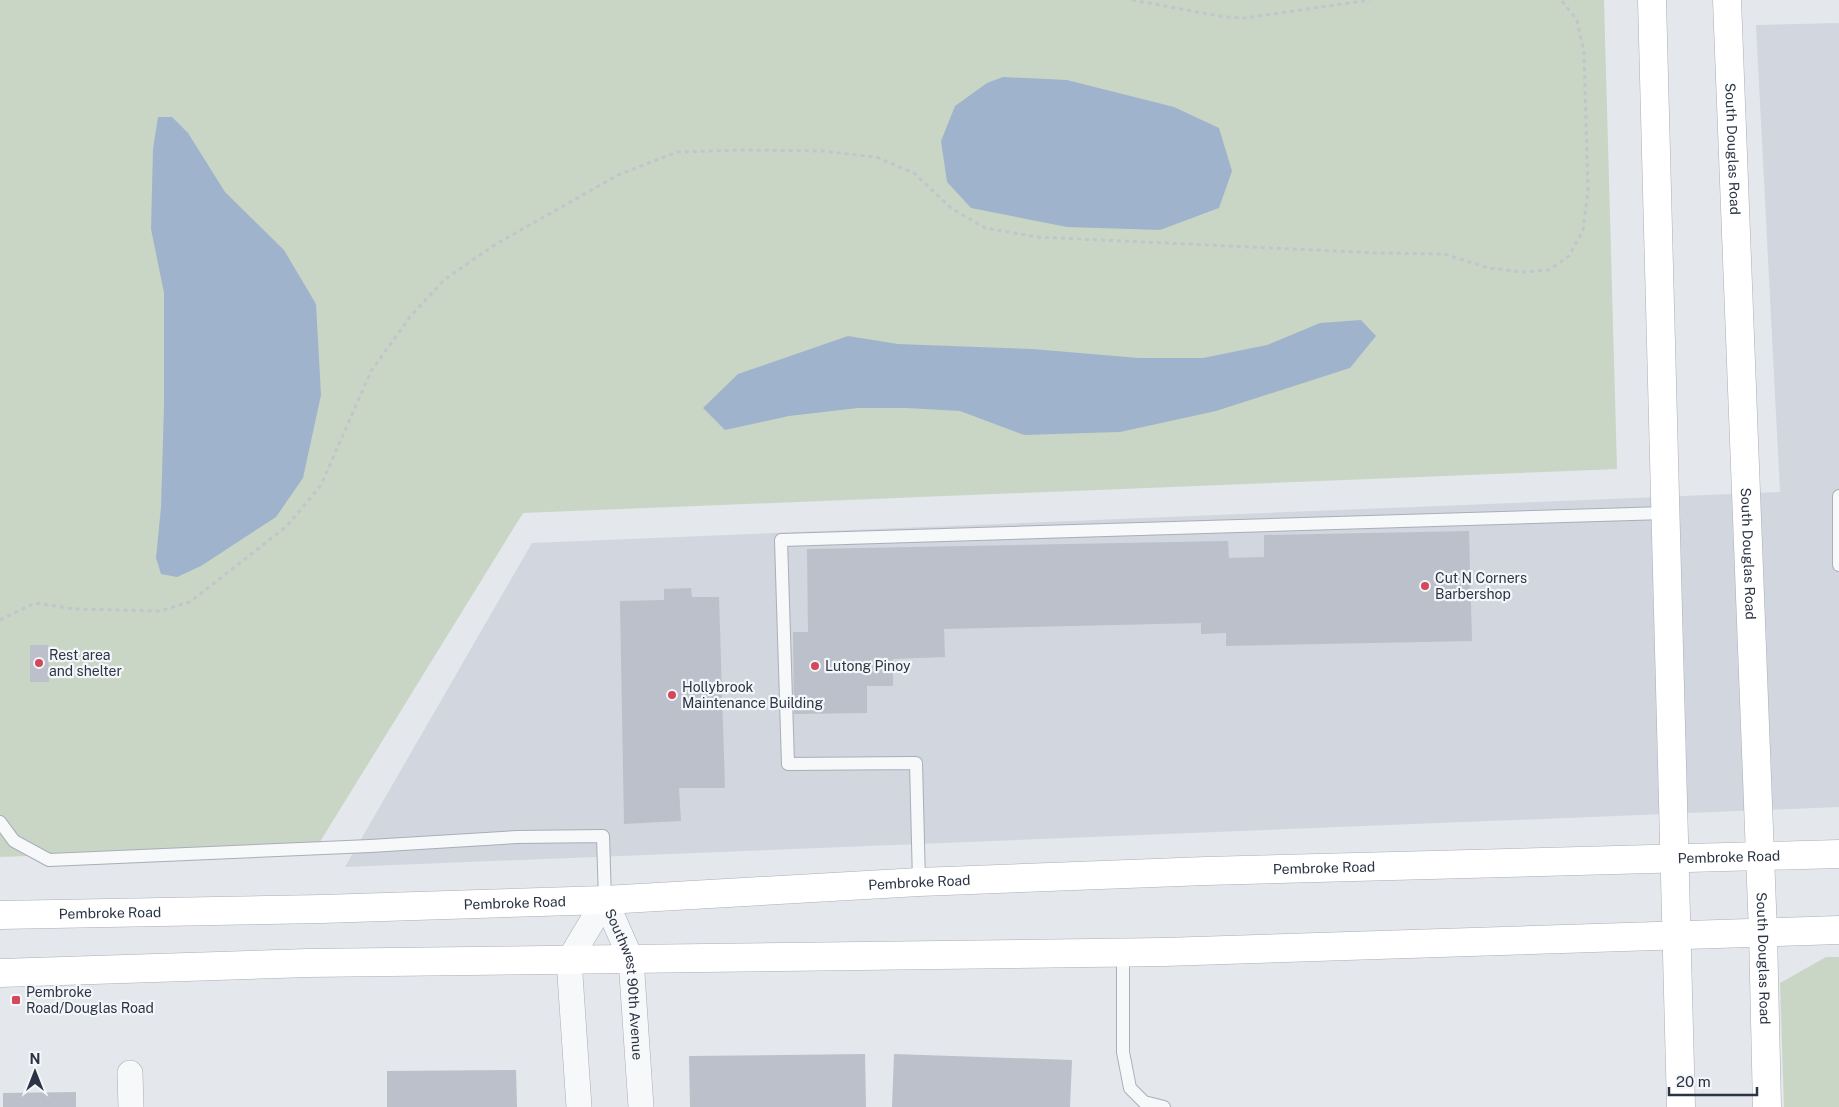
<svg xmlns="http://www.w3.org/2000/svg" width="1839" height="1107" font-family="'Public Sans',sans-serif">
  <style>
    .built { fill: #d2d6de }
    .green { fill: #c9d6c5 }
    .water { fill: #9fb4cc }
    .building { fill: #bbc0ca }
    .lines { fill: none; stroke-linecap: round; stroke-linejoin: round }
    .lane-casing { stroke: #a9aeb7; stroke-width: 14 }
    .street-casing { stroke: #a9aeb7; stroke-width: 26 }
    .secondary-casing { stroke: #a9aeb7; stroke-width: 29 }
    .path { stroke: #c2c5cb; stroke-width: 3; stroke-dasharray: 4 4; stroke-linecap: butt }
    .lane { stroke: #f7f8fa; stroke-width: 12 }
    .street { stroke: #f7f8fa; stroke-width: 25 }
    .secondary { stroke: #fff; stroke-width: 28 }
    .poi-dot { fill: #d1495b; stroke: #f4f6f9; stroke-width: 2 }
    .labels { text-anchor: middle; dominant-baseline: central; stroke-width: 4.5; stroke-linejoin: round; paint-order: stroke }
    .street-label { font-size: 14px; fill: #2b3445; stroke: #f4f6f9 }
    .poi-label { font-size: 14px; fill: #2b3445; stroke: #f4f6f9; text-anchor: start }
  </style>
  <rect width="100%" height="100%" fill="#e4e7ec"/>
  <path class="built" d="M1839,23V807L345,867L532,543L1780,492L1756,25Z"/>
  <g class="green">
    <path d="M0,0H1604L1617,469L523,513L318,845L0,857Z"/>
    <path d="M1826,957H1839V1107H1784L1780,983Z"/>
  </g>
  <g class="water">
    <path d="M1003,77L1067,80L1174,107L1219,128L1232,171L1219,208L1160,230L1067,227L971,208L947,182L941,141L955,106L987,83Z"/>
    <path d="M158,117H172L188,133L225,192L284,250L316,304L321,395L303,478L276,517L201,566L177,577L161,574L156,558L161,507L164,405V293L151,229L153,149Z"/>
    <path d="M1361,320L1376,336L1350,368L1216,411L1120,432L1024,435L960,411L906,408H858L789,416L725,430L703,408L738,374L848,336L898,344L1032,349L1139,358H1203L1267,345L1320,323Z"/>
  </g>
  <g class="building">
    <path d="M1469,531L1472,641L1226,646V633L1201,634V623L944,629L945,657L893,659V686H867V713L794,714L793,632H808L807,549L1228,541L1229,558L1264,557V535Z"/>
    <path d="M691,588L692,597H719L725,788H679L681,821L624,824L620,601L664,600V589Z"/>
    <path d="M30,645H48L49,682H30Z"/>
    <path d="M865,1054L866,1107H690L689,1056Z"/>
    <path d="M894,1054L1072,1060L1070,1107H892Z"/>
    <path d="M516,1070L517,1107H387V1071Z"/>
    <path d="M76,1092V1107H3V1093Z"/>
  </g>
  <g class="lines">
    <defs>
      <g id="lane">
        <path d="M1839,496V565"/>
        <path d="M0,822L14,841L49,860L370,846L517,837L603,836L605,900"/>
        <path d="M919,882L916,763L788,764L781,540L1665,513"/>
        <path d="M1123,953V1052L1130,1088L1144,1102L1164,1107"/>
      </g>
      <g id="street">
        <path id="s1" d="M605,900L631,959L641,1107"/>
        <path d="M130,1073L131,1107"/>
        <path d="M579,1107L569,960L605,900"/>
      </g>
      <g id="secondary">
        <path d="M1652,0L1681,1107"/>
        <path id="s2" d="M1727,0L1763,933L1767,1107"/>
        <path id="s3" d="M0,915L322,909L605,900L919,882L1206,871L1839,854"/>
        <path d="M0,973L308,963L1164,952L1839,930"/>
      </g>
    </defs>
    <use href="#lane" class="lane-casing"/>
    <use href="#street" class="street-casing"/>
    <use href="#secondary" class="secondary-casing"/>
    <g class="path">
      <path d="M1132,0L1225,17L1245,18L1370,0"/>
      <path d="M0,620L35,603L75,609L159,611L190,602L287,526L321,485L371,371L409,318L444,280L496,244L618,175L677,152L741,150L822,151L876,157L914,173L951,208L985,228L1037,237L1378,253L1444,254L1489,268L1523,272L1549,270L1569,256L1583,230L1588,191L1584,52L1577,20L1561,0"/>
    </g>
    <use href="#lane" class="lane"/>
    <use href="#street" class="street"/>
    <use href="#secondary" class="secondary"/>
  </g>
  <g class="poi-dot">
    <circle cx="1425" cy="586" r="5"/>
    <circle cx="39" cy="663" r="5"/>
    <circle cx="815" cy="666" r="5"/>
    <circle cx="672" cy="695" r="5"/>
    <rect x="11" y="995" width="10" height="10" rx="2.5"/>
  </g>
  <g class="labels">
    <g class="street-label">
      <text stroke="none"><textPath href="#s2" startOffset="149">South Douglas Road</textPath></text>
      <text stroke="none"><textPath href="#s2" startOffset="554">South Douglas Road</textPath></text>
      <text stroke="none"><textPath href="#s3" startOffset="1730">Pembroke Road</textPath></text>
      <text stroke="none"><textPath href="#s3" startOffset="1325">Pembroke Road</textPath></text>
      <text stroke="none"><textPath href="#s3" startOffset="920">Pembroke Road</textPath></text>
      <text stroke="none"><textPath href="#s3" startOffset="515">Pembroke Road</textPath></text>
      <text stroke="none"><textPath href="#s3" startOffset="110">Pembroke Road</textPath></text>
      <text stroke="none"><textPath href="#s2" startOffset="959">South Douglas Road</textPath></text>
      <text stroke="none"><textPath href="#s1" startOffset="88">Southwest 90th Avenue</textPath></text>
    </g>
    <g class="poi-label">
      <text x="1435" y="578">Cut N Corners<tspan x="1435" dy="16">Barbershop</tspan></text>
      <text x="49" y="655">Rest area<tspan x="49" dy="16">and shelter</tspan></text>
      <text x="825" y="666">Lutong Pinoy</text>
      <text x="682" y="687">Hollybrook<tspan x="682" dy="16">Maintenance Building</tspan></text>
      <text x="26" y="992">Pembroke<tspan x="26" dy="16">Road/Douglas Road</tspan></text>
    </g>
  </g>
  <g transform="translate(35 1072)" stroke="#f4f6f9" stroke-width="4" paint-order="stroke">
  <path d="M0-4L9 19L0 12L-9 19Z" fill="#2b3445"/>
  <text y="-8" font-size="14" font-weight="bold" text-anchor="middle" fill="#2b3445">N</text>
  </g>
  <path d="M1669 1087v8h88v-8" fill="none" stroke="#2b3445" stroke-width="2.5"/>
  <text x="1676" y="1087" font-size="15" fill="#2b3445" stroke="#f4f6f9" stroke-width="4" paint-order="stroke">20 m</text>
</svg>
